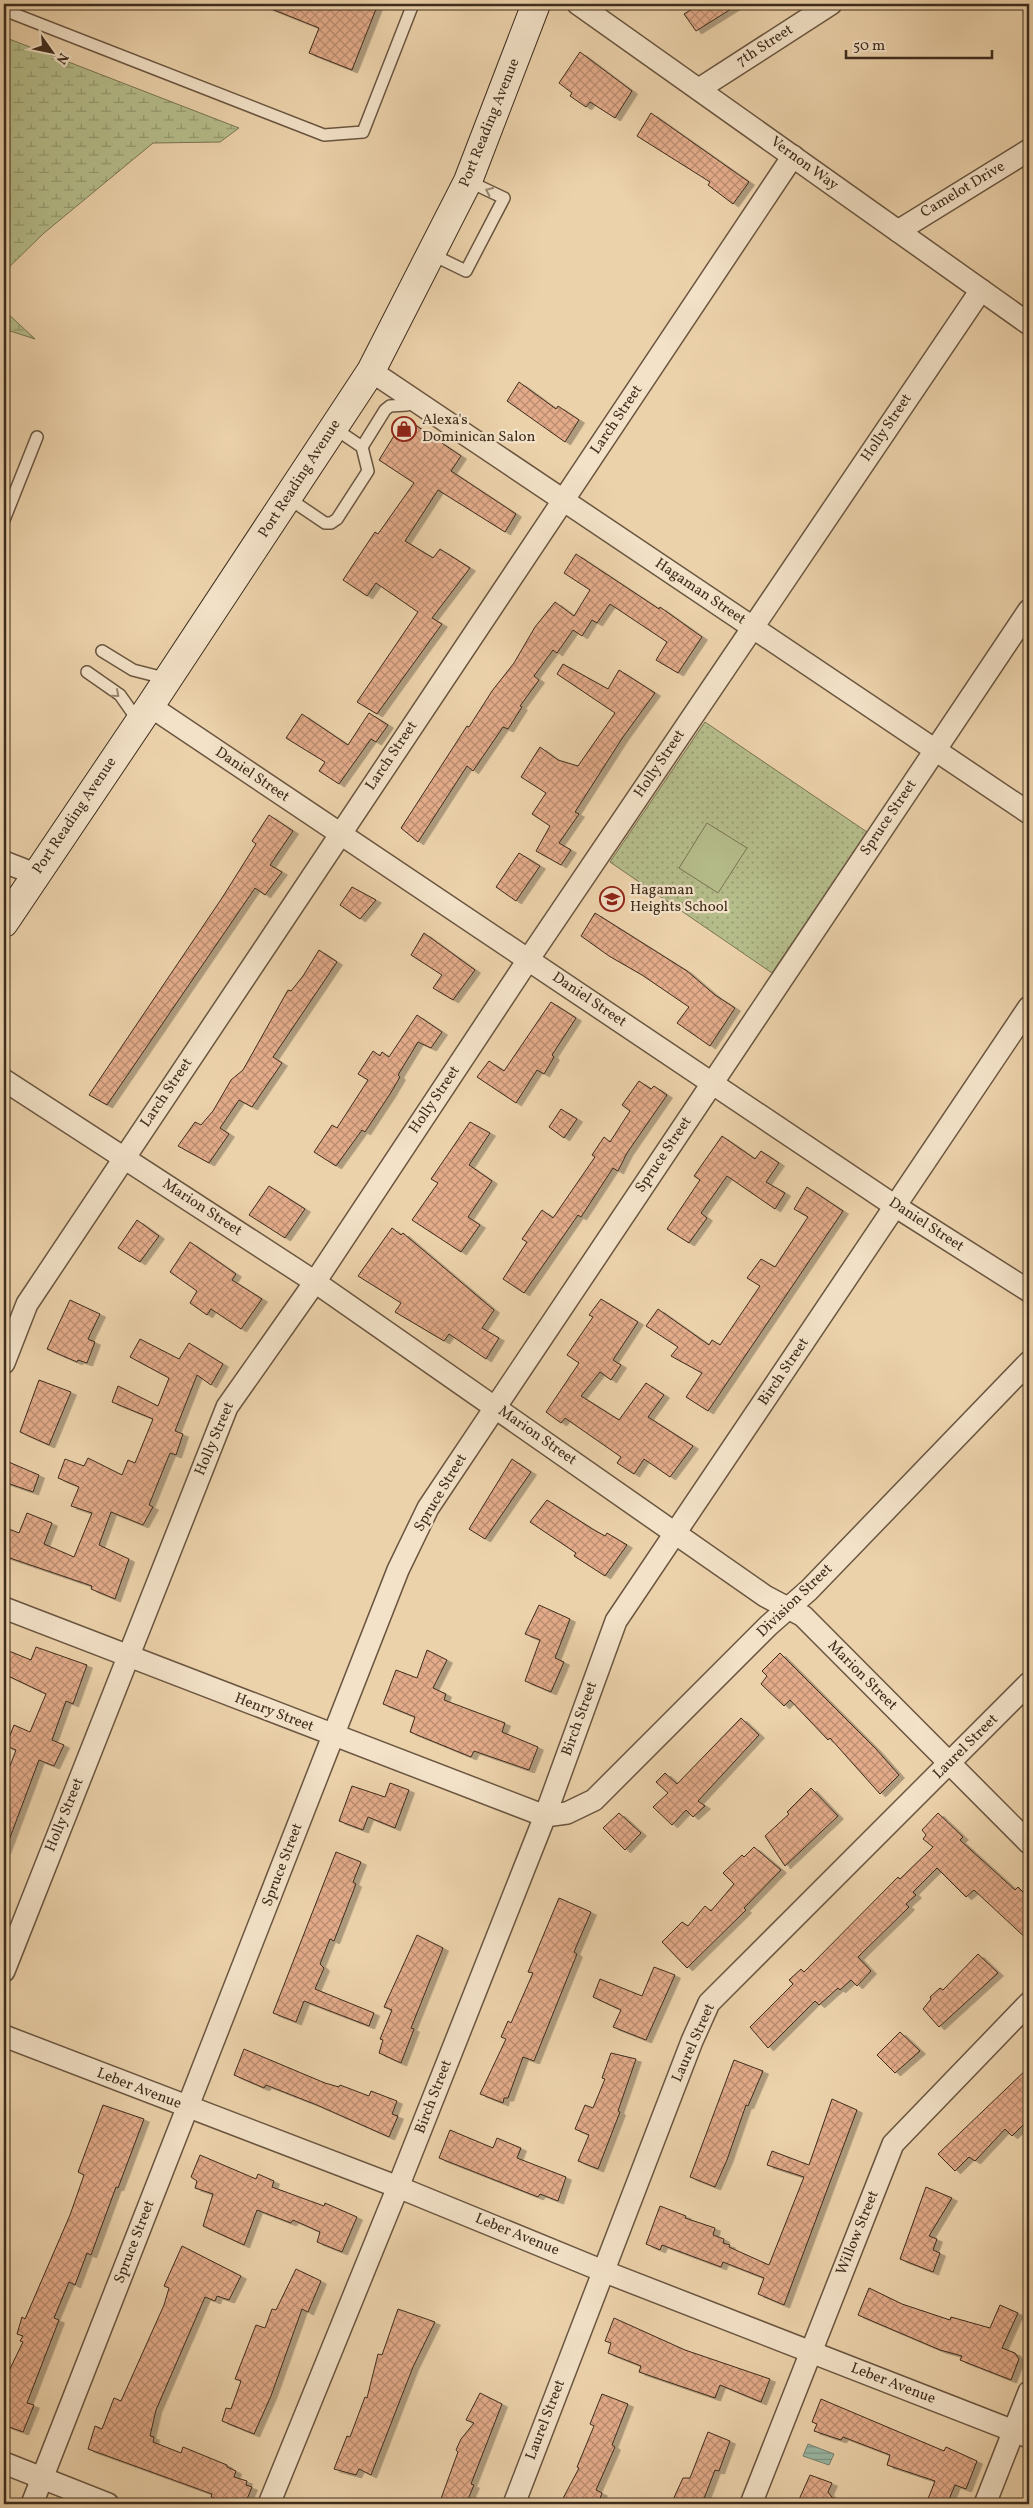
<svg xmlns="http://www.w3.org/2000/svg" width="1033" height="2508" font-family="Vollkorn,serif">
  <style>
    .green { fill: url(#green-dots); stroke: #7a7554 }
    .wetland { fill: url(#wetland-marsh); stroke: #7a7554 }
    .pitch { fill: #b5bd8b; stroke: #7a7554 }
    .water { fill: url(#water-rules); stroke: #75806f }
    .building { fill: url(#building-cross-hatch); stroke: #3e2d1d; filter: url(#shadow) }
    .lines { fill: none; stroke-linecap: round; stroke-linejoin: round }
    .lane-casing { stroke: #6a5640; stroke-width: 14 }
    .street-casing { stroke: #6a5640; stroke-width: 24 }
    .secondary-casing { stroke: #3e2d1d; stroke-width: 30 }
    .lane { stroke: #f3e2c8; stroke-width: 11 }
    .street { stroke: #f3e2c8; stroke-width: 21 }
    .secondary { stroke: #f3e2c8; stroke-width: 28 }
    .oneway { stroke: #988872 }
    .labels { text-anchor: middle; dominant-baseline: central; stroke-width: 4.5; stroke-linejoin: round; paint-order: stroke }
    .street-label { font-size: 15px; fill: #3e2d1d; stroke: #f3e2c8 }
    .poi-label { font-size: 15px; fill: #3e2d1d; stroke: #f3e2c8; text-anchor: start }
  </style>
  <defs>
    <pattern id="green-dots" width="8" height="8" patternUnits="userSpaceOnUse" patternTransform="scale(1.25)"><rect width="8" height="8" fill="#b5bd8b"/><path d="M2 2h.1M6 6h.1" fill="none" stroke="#959a71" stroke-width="1.8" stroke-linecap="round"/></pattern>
    <pattern id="wetland-marsh" width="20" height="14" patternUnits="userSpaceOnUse" patternTransform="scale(1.25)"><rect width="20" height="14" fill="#b5bd8b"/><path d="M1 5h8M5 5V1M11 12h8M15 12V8" fill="none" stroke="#959a71"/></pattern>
    <pattern id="water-rules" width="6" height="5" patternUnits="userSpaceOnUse" patternTransform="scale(1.25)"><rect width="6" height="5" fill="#99b8a6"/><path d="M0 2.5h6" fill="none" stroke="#7e9687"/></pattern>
    <pattern id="building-cross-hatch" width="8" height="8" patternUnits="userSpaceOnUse" patternTransform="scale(1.25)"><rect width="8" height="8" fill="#e3ab8a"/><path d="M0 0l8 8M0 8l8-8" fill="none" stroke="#b98c70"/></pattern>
    <filter id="shadow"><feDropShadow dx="5.5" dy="3" stdDeviation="0" flood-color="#0004"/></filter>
  </defs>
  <rect width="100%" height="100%" fill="#ecd2ab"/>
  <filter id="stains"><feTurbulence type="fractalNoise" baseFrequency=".004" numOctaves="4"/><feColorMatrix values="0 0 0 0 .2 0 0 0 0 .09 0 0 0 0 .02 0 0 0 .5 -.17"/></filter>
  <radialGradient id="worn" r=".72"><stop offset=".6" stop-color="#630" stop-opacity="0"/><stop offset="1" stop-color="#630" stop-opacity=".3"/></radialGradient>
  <path class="green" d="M705,722L867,832L772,973L610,862Z"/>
  <g class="wetland">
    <path d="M4,37L239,128L220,142L153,143L44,233L4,272Z"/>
    <path d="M4,310L35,339L4,329Z"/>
  </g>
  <path class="pitch" d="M707,823L747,848L718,893L679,868Z"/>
  <path class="water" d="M808,2444L834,2454L829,2465L803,2456Z"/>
  <g class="building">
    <path d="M259,4H378L352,70L309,53L319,28Z"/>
    <path d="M700,4H739L696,31L684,14Z"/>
    <path d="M580,52L632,91L615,118L590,102L586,107L570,96L572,93L559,83Z"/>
    <path d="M651,113L749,182L733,204L708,185L710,182L637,136Z"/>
    <path d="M519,382L556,409L558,406L579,420L565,442L507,401Z"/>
    <path d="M405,418L461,456L451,471L516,514L505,532L438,490L405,541L433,558L440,549L470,568L432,618L442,624L377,714L357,702L418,612L376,583L367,596L343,580L375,532L378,534L414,483L379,460Z"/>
    <path d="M576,554L659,609L660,607L702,637L678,673L656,660L667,642L610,604L597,623L592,620L582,636L573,630L557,653L553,650L534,676L539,680L520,706L522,707L508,729L503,727L473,771L467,766L418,842L401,828L467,726L469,727L492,691L514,663L535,627L555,602L574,616L590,590L564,573Z"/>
    <path d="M563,664L608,689L619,670L655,693L623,737L575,812L579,814L559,843L571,850L561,865L536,851L550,826L532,814L546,793L521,777L540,747L558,760L578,766L615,713L557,674Z"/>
    <path d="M369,713L388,725L376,742L371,739L339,784L319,771L325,762L286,738L302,714L348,745Z"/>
    <path d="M269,815L293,831L270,865L282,872L265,895L255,888L107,1105L89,1095L222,898L256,844L252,841Z"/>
    <path d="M519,853L540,866L516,901L496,887Z"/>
    <path d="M352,887L376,900L360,919L340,905Z"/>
    <path d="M595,913L687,971L715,995L735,1008L710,1046L677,1023L689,1007L642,975L609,956L581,936Z"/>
    <path d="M424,933L475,970L453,1000L433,988L442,975L411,955Z"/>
    <path d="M319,950L337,962L273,1057L282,1063L252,1107L239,1100L220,1128L229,1134L209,1163L178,1146L195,1122L201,1125L213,1111L231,1080L243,1070L288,990L291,991L303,976Z"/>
    <path d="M551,1002L576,1018L552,1055L554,1057L544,1074L537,1070L516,1103L477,1077L489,1061L504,1071Z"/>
    <path d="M417,1015L442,1032L431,1048L418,1042L398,1075L400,1077L390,1094L365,1132L362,1130L336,1166L314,1152L332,1125L337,1128L368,1080L358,1074L373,1051L380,1056L382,1052L389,1057Z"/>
    <path d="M639,1081L651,1089L654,1086L667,1095L627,1153L618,1171L613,1168L581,1217L578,1215L524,1293L503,1279L527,1242L522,1239L542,1210L553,1218L595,1157L592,1155L604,1137L610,1142L630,1111L622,1105Z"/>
    <path d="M561,1109L577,1119L564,1138L549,1127Z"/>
    <path d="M470,1122L490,1133L469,1165L492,1181L468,1217L480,1225L461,1252L412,1220L438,1183L431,1179Z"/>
    <path d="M722,1136L755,1159L761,1151L779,1163L766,1182L785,1193L775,1209L727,1176L701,1213L707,1218L689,1243L667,1229L700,1180L694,1176Z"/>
    <path d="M269,1186L305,1209L285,1238L249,1215Z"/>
    <path d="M807,1187L843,1211L708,1411L686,1397L702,1373L671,1356L678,1347L646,1326L658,1309L709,1345L712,1340L720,1345L760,1286L747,1278L761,1259L775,1267L808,1217L794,1209Z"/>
    <path d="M137,1220L159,1236L140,1262L118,1248Z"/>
    <path d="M392,1228L401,1235L403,1233L494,1310L482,1328L499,1338L486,1359L449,1334L444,1341L395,1312L401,1303L358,1276Z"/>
    <path d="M190,1242L236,1274L232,1280L262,1299L241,1329L211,1309L207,1315L190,1303L197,1291L170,1272Z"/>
    <path d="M601,1299L638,1322L613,1360L621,1365L611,1380L600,1372L581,1396L619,1420L646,1383L664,1395L648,1417L693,1446L670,1477L644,1459L634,1474L617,1463L621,1457L565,1418L561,1423L546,1412L579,1363L567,1355L593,1317L589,1315Z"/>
    <path d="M70,1300L100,1314L88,1339L95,1342L87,1363L78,1360L77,1362L47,1349Z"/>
    <path d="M140,1339L179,1359L189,1343L223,1364L211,1385L197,1375L175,1431L183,1434L176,1455L170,1453L149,1505L153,1507L143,1525L111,1512L99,1545L129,1559L115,1599L91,1589L92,1586L4,1556V1527L19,1533L27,1513L52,1523L44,1544L74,1557L92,1513L71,1506L79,1487L58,1478L65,1459L84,1466L88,1458L122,1475L128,1460L135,1463L153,1419L112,1402L118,1386L158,1406L169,1378L130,1357Z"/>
    <path d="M39,1380L71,1392L49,1445L20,1432Z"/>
    <path d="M512,1459L531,1472L485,1539L469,1529Z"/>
    <path d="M4,1460L39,1475L33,1492L4,1482Z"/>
    <path d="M547,1500L594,1530L605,1536L607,1533L627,1545L605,1576L574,1556L576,1553L530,1522Z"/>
    <path d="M539,1605L570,1619L555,1658L564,1662L551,1692L525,1681L540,1640L525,1634Z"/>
    <path d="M36,1647L87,1665L73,1704L66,1701L52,1740L64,1745L54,1766L39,1760L5,1851L4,1782L16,1750L6,1746L14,1725L30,1732L46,1694L4,1674V1649L31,1660Z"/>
    <path d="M427,1650L447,1660L433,1688L446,1694L444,1700L505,1723L502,1732L538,1747L529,1770L474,1751L471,1757L410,1732L415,1717L383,1704L396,1670L417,1678Z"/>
    <path d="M780,1653L876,1749L899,1775L880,1794L830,1738L828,1740L790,1700L784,1706L761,1684L767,1676L762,1671Z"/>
    <path d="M741,1718L759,1735L698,1801L705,1806L693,1817L686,1810L672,1825L653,1807L668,1793L656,1782L665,1773L677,1784Z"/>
    <path d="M390,1783L409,1790L395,1828L368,1817L363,1830L339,1821L352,1786L385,1797Z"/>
    <path d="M811,1788L838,1816L785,1866L765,1836L789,1814L787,1812Z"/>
    <path d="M619,1813L641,1833L625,1850L603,1828Z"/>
    <path d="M938,1813L963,1837L960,1840L1015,1890L1018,1887L1029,1898V1941L974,1890L966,1897L937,1868L913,1892L916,1895L906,1904L909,1907L858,1957L871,1971L857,1986L851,1980L840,1990L838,1988L819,2005L815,2001L768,2048L750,2027L793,1984L789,1980L801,1969L804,1972L898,1877L900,1879L933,1847L923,1839L926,1835L922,1830Z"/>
    <path d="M754,1847L781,1870L744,1908L746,1910L687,1968L662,1942L682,1922L688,1926L705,1906L711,1911L734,1884L723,1873L742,1855L744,1857Z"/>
    <path d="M336,1852L361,1862L353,1882L356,1884L334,1941L330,1939L320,1964L324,1968L315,1989L374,2013L369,2026L304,2001L296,2022L273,2013Z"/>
    <path d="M559,1898L591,1912L574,1952L577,1954L534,2061L523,2057L508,2098H504L503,2103L480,2094L506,2039L501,2037L508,2021L511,2023L533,1973L528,1972Z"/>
    <path d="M417,1935L443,1948L411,2028L414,2029L401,2063L379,2053L383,2040L380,2039L392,2010L384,2007Z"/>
    <path d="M978,1954L998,1973L939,2027L923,2009L931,1999L930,1997L940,1988L943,1990Z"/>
    <path d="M654,1967L675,1975L646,2040L613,2027L621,2010L593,1997L600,1979L642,1996Z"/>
    <path d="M900,2032L920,2051L895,2073L877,2055Z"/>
    <path d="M244,2049L325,2083L339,2087L340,2085L369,2096L371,2091L397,2101L392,2114L398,2116L389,2137L317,2105L266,2085L264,2088L234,2075Z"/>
    <path d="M611,2053L636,2059L618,2111L620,2112L598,2169L578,2161L589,2135L575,2129L585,2105L593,2108L605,2079L602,2078Z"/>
    <path d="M734,2060L763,2071L748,2106L746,2105L727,2160L715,2187L690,2177Z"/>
    <path d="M1029,2067V2119L1012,2136L1005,2129L975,2161L969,2157L955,2171L938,2154Z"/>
    <path d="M832,2099L857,2110L784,2305L758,2294L764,2278L723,2262L721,2267L662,2245L660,2250L646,2244L660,2206L686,2216L685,2218L715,2228L713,2235L724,2239L723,2243L730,2245L729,2247L769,2265L804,2177L767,2165L772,2151L809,2165Z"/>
    <path d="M103,2105L144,2119L118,2188L116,2187L91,2255L87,2253L75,2285L69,2282L54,2318L59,2320L27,2403L34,2405L23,2432L4,2425V2381L23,2342L20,2341L23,2336L17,2334L22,2317L25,2319L70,2215L84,2175L78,2172Z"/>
    <path d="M450,2130L493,2148L497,2138L521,2148L517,2158L566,2177L558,2201L540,2194L538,2197L439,2158Z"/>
    <path d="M200,2155L256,2179L258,2174L274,2181L272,2187L324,2206L325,2203L357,2217L342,2252L317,2242L320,2232L293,2220L291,2223L257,2210L244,2245L203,2226L213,2194L195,2188L197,2181L191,2177Z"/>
    <path d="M926,2187L952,2198L929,2236L937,2239L933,2250L940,2253L933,2272L900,2259Z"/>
    <path d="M182,2246L241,2276L229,2300L217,2296L215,2301L205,2297L156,2410L150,2436L154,2437L153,2442L181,2453L183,2447L227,2465V2467L236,2471L234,2477L247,2481L246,2485L252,2487L245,2504H229L211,2497L212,2494L88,2449L95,2426L102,2429L114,2398L121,2401L164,2305L169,2288L164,2286Z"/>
    <path d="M296,2269L321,2281L308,2312L302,2309L271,2396L254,2434L222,2421L226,2408L231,2409L241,2381L235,2379L256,2325L265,2328L272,2309L276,2310Z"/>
    <path d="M869,2288L902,2304L950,2320L951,2317L990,2328L1000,2305L1018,2313L1002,2348L1015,2353L1019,2359L1011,2380L960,2360L962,2356L940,2350L858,2315Z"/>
    <path d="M398,2309L435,2322L413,2367L371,2475L359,2469L356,2475L334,2469L347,2436L350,2437L365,2397L367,2398L378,2354L382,2355Z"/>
    <path d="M614,2318L685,2350L770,2379L761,2402L720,2385L715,2398L639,2372L641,2366L608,2353L611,2343L605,2341Z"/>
    <path d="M480,2393L502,2404L471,2484L474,2485L466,2504H439L458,2452L456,2450L461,2439L474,2423L466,2420Z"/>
    <path d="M602,2394L628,2404L612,2445L615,2447L596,2490L602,2493L598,2504H560L579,2468L577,2467L594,2426L590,2424Z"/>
    <path d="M821,2399L944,2451L946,2447L977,2461L966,2489L955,2485L947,2504H926L935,2481L887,2465L890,2455L843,2437L841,2440L814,2431L817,2424L812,2422Z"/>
    <path d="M708,2432L730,2441L719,2471L715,2470L702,2504H671L683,2478H690Z"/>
    <path d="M810,2475L832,2483L828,2492L837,2504H797Z"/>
  </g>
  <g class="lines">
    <defs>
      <g id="lane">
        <path d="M4,10L324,135L363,132L413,4"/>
        <path d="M431,254L466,271L504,198L468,181"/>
        <path d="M362,447L385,410L390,406L407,405L412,399"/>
        <path d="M288,498L325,523H331L337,519L368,471L362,447L334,428"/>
        <path d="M4,520L37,437"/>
        <path d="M102,651L133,670L168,679"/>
        <path d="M87,672L120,695L139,722"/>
      </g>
      <g id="street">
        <path d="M578,4L1029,324"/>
        <path d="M699,89L831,4"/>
        <path d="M898,231L1029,150"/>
        <path d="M371,371L1029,813"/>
        <path d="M150,706L895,1206L1029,1291"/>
        <path d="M4,862L35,874"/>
        <path d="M4,1080L315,1282L765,1596L803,1616L1029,1843"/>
        <path d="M4,1363L27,1304L793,156"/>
        <path d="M4,1608L545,1816L567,1813L594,1800L769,1625L809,1590L1029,1362"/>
        <path d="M4,1971L227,1407L315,1282L528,960L981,290"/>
        <path d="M4,2036L398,2187L603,2271L1029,2437"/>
        <path d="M4,2463L108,2504"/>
        <path d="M32,2504L398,1570L428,1508L1029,610"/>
        <path d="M269,2504L398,2187L545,1816L616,1621L1029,1007"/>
        <path d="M514,2504L692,2041L709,2003L1029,1683"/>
        <path d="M751,2504L893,2144L1029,2003"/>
        <path d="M985,2504L1029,2392"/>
      </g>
      <path id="secondary" d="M4,923L150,706L371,371L468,181L536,4"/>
    </defs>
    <use href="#lane" class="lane-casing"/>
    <use href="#street" class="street-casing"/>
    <use href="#secondary" class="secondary-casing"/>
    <use href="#lane" class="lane"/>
    <use href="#street" class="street"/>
    <use href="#secondary" class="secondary"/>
  </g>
  <defs><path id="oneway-chevron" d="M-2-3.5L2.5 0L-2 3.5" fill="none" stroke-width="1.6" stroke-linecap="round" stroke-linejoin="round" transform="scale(1.25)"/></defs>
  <g class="oneway">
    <use href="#oneway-chevron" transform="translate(489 191) rotate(-155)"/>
    <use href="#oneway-chevron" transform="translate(116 694) rotate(41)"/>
  </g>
  <defs>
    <symbol id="shop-ring" viewBox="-11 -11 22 22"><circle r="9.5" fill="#f3e2c8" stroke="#8f2418" stroke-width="1.5"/><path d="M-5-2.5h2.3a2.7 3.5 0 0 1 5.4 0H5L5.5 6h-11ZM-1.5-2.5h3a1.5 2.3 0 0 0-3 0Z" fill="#8f2418"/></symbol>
    <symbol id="school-ring" viewBox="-11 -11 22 22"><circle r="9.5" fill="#f3e2c8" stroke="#8f2418" stroke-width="1.5"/><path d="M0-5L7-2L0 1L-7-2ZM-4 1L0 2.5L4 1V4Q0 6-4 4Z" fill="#8f2418"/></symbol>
  </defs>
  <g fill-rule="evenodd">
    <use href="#shop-ring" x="390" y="415" width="28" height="28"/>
    <use href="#school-ring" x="598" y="885" width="28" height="28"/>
  </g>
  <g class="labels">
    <g class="street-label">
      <text transform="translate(765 46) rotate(-33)">7th Street</text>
      <text transform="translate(490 123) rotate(-68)">Port Reading Avenue</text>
      <text transform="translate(804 164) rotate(36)">Vernon Way</text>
      <text transform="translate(963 190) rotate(-31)">Camelot Drive</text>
      <text transform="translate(617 420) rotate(-56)">Larch Street</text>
      <text transform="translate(887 428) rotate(-56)">Holly Street</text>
      <text transform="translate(300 479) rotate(-57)">Port Reading Avenue</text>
      <text transform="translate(700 592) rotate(34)">Hagaman Street</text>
      <text transform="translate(392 756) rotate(-56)">Larch Street</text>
      <text transform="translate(660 764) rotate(-56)">Holly Street</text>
      <text transform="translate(252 775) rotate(34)">Daniel Street</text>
      <text transform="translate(75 816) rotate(-56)">Port Reading Avenue</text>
      <text transform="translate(889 818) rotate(-56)">Spruce Street</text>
      <text transform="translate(589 1000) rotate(34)">Daniel Street</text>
      <text transform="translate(167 1093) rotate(-56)">Larch Street</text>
      <text transform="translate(435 1100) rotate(-56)">Holly Street</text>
      <text transform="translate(664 1155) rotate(-56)">Spruce Street</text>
      <text transform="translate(202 1208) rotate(33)">Marion Street</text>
      <text transform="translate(926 1225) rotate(33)">Daniel Street</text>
      <text transform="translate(784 1372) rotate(-56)">Birch Street</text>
      <text transform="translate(537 1436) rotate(35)">Marion Street</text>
      <text transform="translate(215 1439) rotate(-67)">Holly Street</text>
      <text transform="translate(441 1493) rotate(-59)">Spruce Street</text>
      <text transform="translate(795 1601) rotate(-44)">Division Street</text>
      <text transform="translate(862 1676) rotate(45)">Marion Street</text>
      <text transform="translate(274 1713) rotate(21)">Henry Street</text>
      <text transform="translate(580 1719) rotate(-70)">Birch Street</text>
      <text transform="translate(966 1747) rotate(-45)">Laurel Street</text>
      <text transform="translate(65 1815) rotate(-68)">Holly Street</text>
      <text transform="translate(283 1865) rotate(-69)">Spruce Street</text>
      <text transform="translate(694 2043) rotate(-66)">Laurel Street</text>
      <text transform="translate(139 2089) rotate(21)">Leber Avenue</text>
      <text transform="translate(434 2097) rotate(-69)">Birch Street</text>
      <text transform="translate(858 2233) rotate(-68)">Willow Street</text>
      <text transform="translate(517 2235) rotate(22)">Leber Avenue</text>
      <text transform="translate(135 2242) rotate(-69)">Spruce Street</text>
      <text transform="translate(893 2384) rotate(21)">Leber Avenue</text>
      <text transform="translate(546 2420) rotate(-69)">Laurel Street</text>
    </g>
    <g class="poi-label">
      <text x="422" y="420">Alexa's<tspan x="422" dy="17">Dominican Salon</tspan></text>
      <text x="630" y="890">Hagaman<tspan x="630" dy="17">Heights School</tspan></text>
    </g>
  </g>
  <rect width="1033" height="2508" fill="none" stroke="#ecd2ab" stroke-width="20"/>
  <rect x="5" y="5" width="1023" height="2498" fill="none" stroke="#3e2d1d" stroke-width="2.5"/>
  <rect x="10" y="10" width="1013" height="2488" fill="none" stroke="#3e2d1d"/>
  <g transform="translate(52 52) rotate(123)" stroke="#f3e2c8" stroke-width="4" paint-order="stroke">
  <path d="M0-4L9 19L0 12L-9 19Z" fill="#3e2d1d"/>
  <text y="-8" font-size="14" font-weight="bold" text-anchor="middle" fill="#3e2d1d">N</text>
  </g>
  <path d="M846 50v8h146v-8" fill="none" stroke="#3e2d1d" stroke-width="2.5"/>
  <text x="853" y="50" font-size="15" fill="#3e2d1d" stroke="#f3e2c8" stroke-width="4" paint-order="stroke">50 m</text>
  <rect width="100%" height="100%" filter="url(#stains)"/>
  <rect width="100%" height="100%" fill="url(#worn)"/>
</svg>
